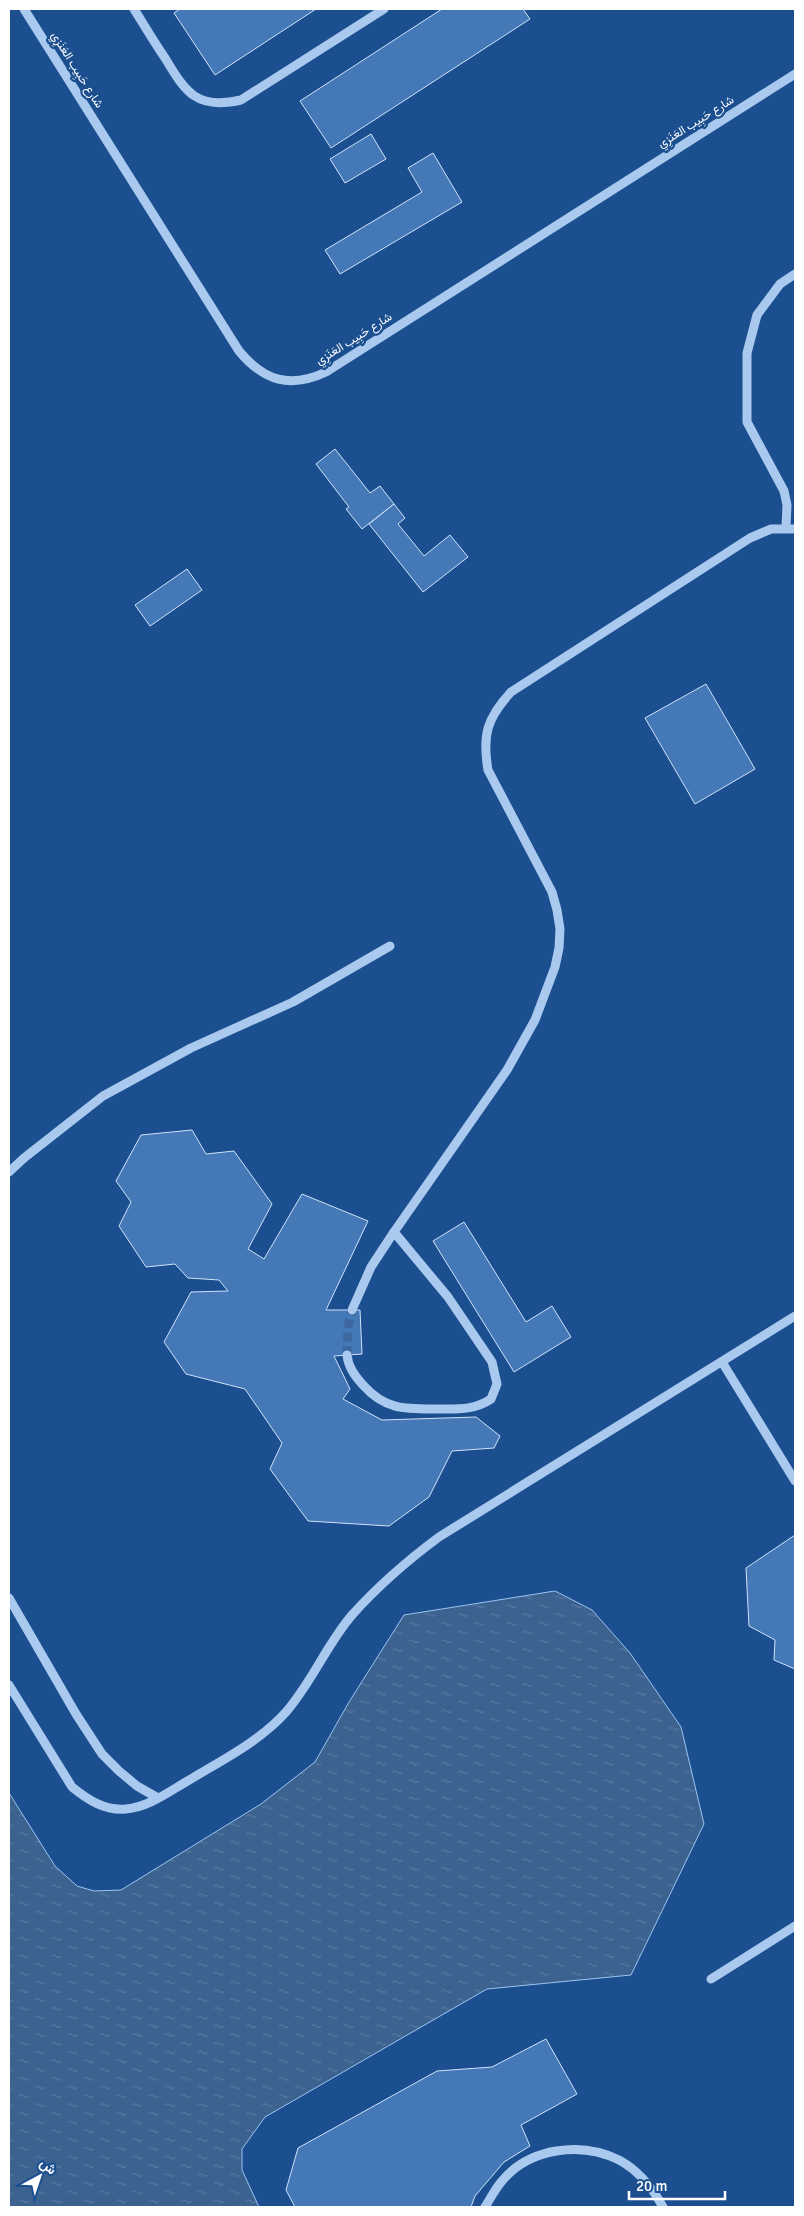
<svg xmlns="http://www.w3.org/2000/svg" width="804" height="2216" font-family="Signika,Vazirmatn,sans-serif">
  <style>
    .water { fill: url(#water-ripples); stroke: #9cc4f0 }
    .building { fill: #4478b7; stroke: #cfe3fa }
    .lines { fill: none; stroke-linecap: round; stroke-linejoin: round }
    .minor-tunnel { stroke: #3d69a0; stroke-width: 9; stroke-dasharray: 9 4.5; stroke-linecap: butt }
    .minor { stroke: #a9c9ee; stroke-width: 9 }
    .labels { text-anchor: middle; dominant-baseline: central; stroke-width: 4.5; stroke-linejoin: round; paint-order: stroke }
    .street-label { font-size: 12px; fill: #fff; stroke: #1b4f8f }
  </style>
  <defs>
    <pattern id="water-ripples" width="26" height="14" patternUnits="userSpaceOnUse" patternTransform="scale(1.25)"><rect width="26" height="14" fill="#3c6290"/><path d="M2 4q2-2 4 0t4 0M15 11q2-2 4 0t4 0" fill="none" stroke="#597aa1"/></pattern>
  </defs>
  <rect width="100%" height="100%" fill="#1b4f8f"/>
  <path class="water" d="M555,1591L592,1610L630,1653L681,1727L704,1824L631,1975L487,1989L265,2117L242,2149V2170L259,2207H9V1793L55,1866L77,1886L94,1891L121,1890L261,1804L315,1762L349,1702L404,1615Z"/>
  <g class="building">
    <path d="M180,9H316L215,75L174,13Z"/>
    <path d="M442,9H523L530,19L331,148L300,101Z"/>
    <path d="M371,134L386,159L345,183L330,159Z"/>
    <path d="M433,153L462,202L340,274L325,250L422,192L408,168Z"/>
    <path d="M335,449L370,493L380,486L394,504L362,529L346,509L349,507L316,464Z"/>
    <path d="M394,504L405,518L398,524L424,556L450,535L468,557L423,592L369,524Z"/>
    <path d="M187,569L202,590L150,626L135,605Z"/>
    <path d="M706,684L755,769L695,804L645,718Z"/>
    <path d="M192,1130L206,1154L234,1151L272,1204L248,1249L264,1259L302,1194L368,1221L326,1310H360L362,1354L334,1356L350,1389L343,1399L382,1420L476,1417L500,1436L494,1448L452,1451L429,1497L389,1526L308,1521L270,1469L282,1443L245,1389L186,1374L164,1342L191,1292L228,1291L219,1280L188,1278L175,1264L146,1267L119,1226L131,1202L116,1181L141,1135Z"/>
    <path d="M464,1222L526,1322L552,1306L571,1337L514,1372L433,1241Z"/>
    <path d="M795,1535V1669L774,1660L775,1640L749,1626L746,1568Z"/>
    <path d="M546,2039L577,2094L521,2125L530,2146L504,2162L475,2196L471,2207H295L286,2190L298,2148L437,2071L492,2067Z"/>
  </g>
  <g class="lines">
    <path class="minor-tunnel" d="M347,1355L348,1327L352,1310"/>
    <g class="minor">
      <path d="M24,9L239,351C264,381 290,389 326,372L795,74"/>
      <path d="M134,9C144,25 154,42 165,58C186,93 197,110 241,100L384,9"/>
      <path d="M786,527L787,505L784,491L747,422V353L757,315L780,284L795,274"/>
      <path d="M9,1172L24,1158L103,1096L191,1048L293,1002L390,946"/>
      <path d="M352,1310L371,1267L394,1232"/>
      <path d="M347,1355C348,1367 355,1376 363,1385C386,1411 407,1409 440,1409C458,1409 475,1410 491,1399L497,1384L492,1362L448,1297L394,1232L507,1070L535,1020L555,967L559,948L560,929L557,910L552,892L488,770C482,735 487,718 511,692L750,538L771,529H795"/>
      <path d="M722,1362L795,1481"/>
      <path d="M9,1598L76,1714L102,1754L119,1771L137,1786L158,1798"/>
      <path d="M9,1685L72,1787C88,1800 105,1811 126,1809C150,1807 171,1790 191,1779C224,1759 260,1741 286,1712C312,1682 327,1644 352,1615C378,1586 408,1560 439,1537L795,1316"/>
      <path d="M711,1979L795,1926"/>
      <path d="M485,2207C490,2199 495,2189 502,2181C529,2148 581,2141 619,2160C638,2170 653,2189 663,2207"/>
    </g>
  </g>
  <g class="labels">
    <g class="street-label">
      <text transform="translate(77 70) rotate(58)">شارع حَبِيب العَنَزِي</text>
      <text transform="translate(696 122) rotate(-32)">شارع حَبِيب العَنَزِي</text>
      <text transform="translate(354 339) rotate(-32)">شارع حَبِيب العَنَزِي</text>
    </g>
  </g>
  <rect width="804" height="2216" fill="none" stroke="#ffffff" stroke-width="20"/>
  <g transform="translate(40 2176) rotate(40)" stroke="#1b4f8f" stroke-width="4" paint-order="stroke">
  <path d="M0-4L9 19L0 12L-9 19Z" fill="#ffffff"/>
  <text y="-8" font-size="14" font-weight="bold" text-anchor="middle" fill="#ffffff">ش</text>
  </g>
  <path d="M629 2191v8h96v-8" fill="none" stroke="#ffffff" stroke-width="2.5"/>
  <text x="636" y="2191" font-size="15" fill="#ffffff" stroke="#1b4f8f" stroke-width="4" paint-order="stroke">20 m</text>
</svg>
